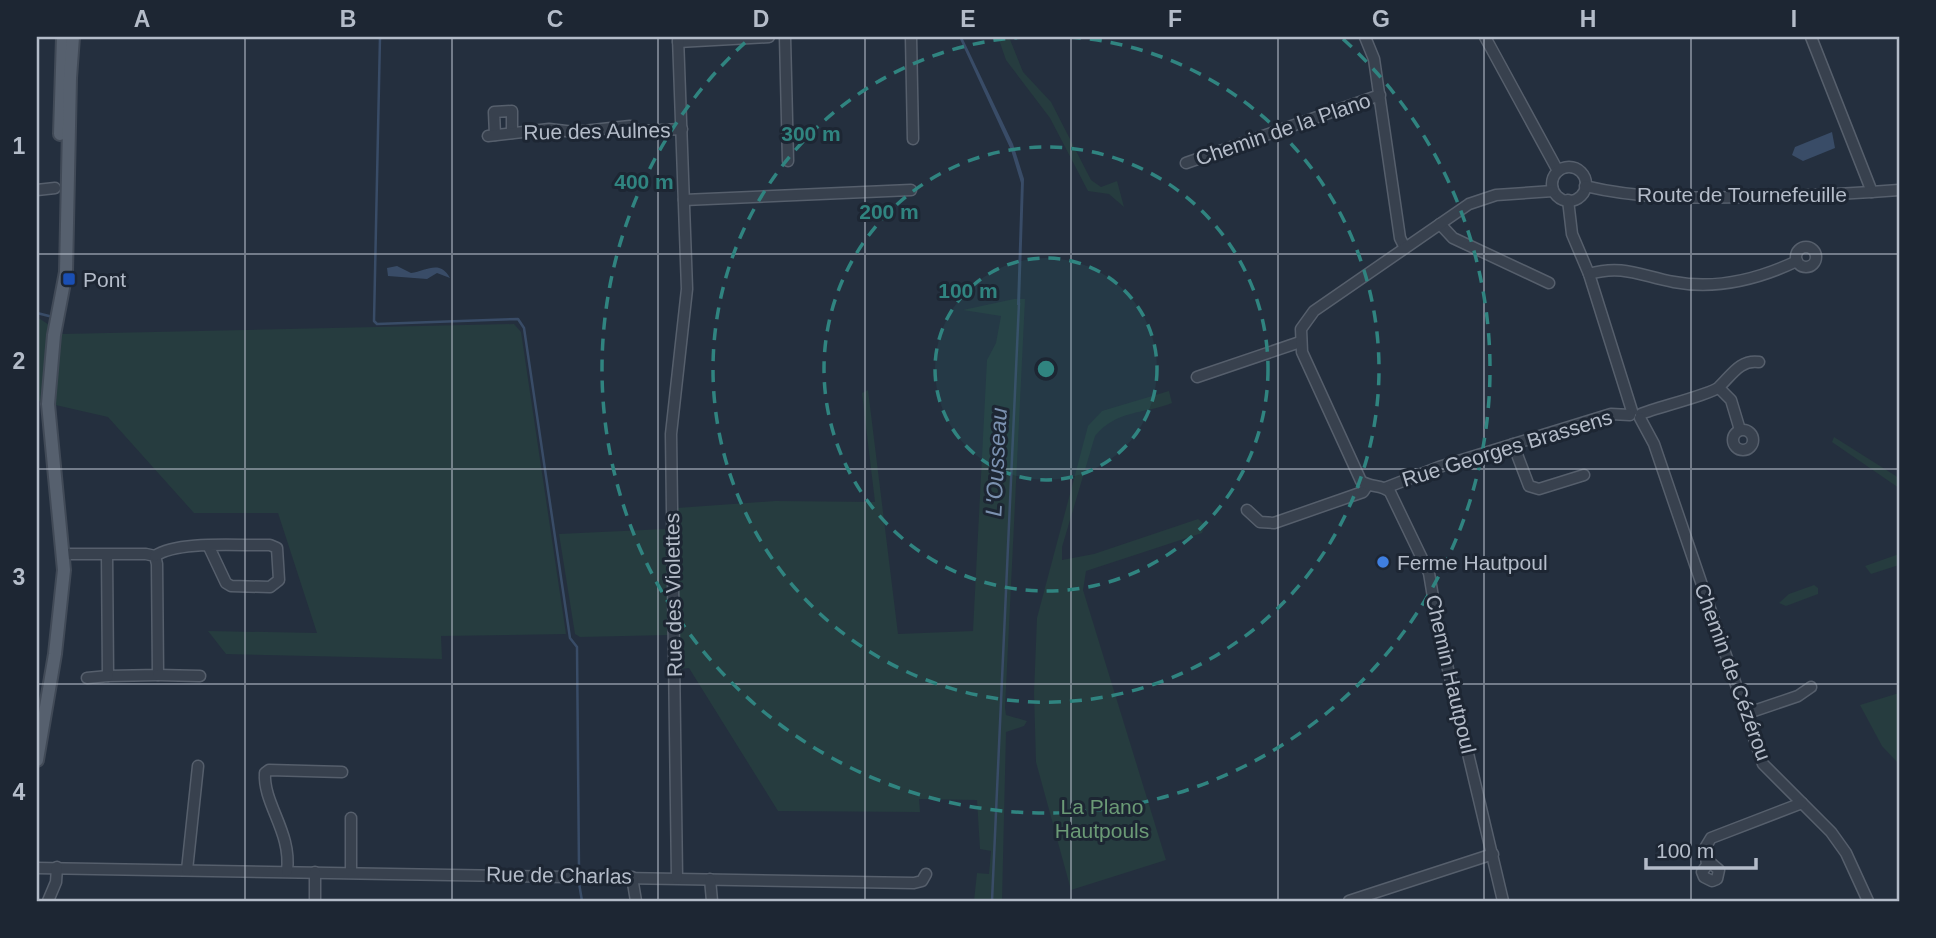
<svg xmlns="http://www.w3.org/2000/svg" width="1936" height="938" font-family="Arial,sans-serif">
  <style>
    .green { fill: #263c3f }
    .water { fill: #394c67 }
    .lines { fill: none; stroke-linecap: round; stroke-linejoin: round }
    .stream { stroke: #394c67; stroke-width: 2.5 }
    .minor-casing { stroke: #565f6c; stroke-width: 13 }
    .major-casing { stroke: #414a57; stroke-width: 16 }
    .minor { stroke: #38414e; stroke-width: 10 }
    .major { stroke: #56606e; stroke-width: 12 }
    .grid { fill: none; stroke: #b4bcc9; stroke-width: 2; stroke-opacity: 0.55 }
    .ring { fill: none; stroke: #308480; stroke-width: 3.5; stroke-dasharray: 12 9 }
    .transit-dot { fill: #1a4fb4; stroke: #1d2633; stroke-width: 2.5 }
    .shop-dot { fill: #3f7fe0; stroke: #1d2633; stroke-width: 2.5 }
    .labels { text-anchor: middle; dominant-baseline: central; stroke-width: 6; stroke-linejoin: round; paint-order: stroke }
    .street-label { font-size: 21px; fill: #b4bcc9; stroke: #1d2633 }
    .poi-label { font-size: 21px; fill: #b4bcc9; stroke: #1d2633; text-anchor: start }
    .park-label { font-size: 21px; fill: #6b9a76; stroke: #1d2633 }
    .water-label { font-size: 23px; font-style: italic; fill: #7c92b1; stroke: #1d2633 }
    .centre { fill: #308480; stroke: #1d2633; stroke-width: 3.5 }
    .ring-label { font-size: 21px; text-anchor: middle; font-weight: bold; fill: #308480; stroke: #1d2633; stroke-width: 6; stroke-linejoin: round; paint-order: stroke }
    .neatline { fill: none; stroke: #b4bcc9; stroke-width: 2.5 }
    .grid-label { font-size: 23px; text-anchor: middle; font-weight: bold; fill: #b4bcc9 }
  </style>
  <rect width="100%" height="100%" fill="#242f3e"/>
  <g class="green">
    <path d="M998,37H1009L1023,72L1051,102L1091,180L1101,187L1117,181L1124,207L1109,194L1088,191L1050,118L1006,60Z"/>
    <path d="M1014,299H1025L1005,708L1006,715L1027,721L1024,726L1006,732L1002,901H974L977,873L989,874L991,851L980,849L977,800L919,799L920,812L778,811L689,668L679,669L677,508L775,501L875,502L862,393L868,390L898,634L973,631L987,360L996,343L1001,316L963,310Z"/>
    <path d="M37,317L63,334L514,324L521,332L566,634L441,636L442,659L226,654L208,631L317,633L278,513H194L108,417L38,401L37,425Z"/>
    <path d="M1169,391L1172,403C1144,414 1116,410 1095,436L1062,547V560L1094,554L1198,519L1205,525L1202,533L1086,571L1083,590L1166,860L1071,890L1036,762L1034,693L1037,618L1088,426L1102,411Z"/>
    <path d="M1834,437L1899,478V488L1832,442Z"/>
    <path d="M665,529L669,635L580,637L575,634L559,534Z"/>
    <path d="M1899,554V565L1871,574L1865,566Z"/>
    <path d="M1814,585L1818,588V594L1786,606L1779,603L1789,594Z"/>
    <path d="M1899,693V764L1882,746L1860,705Z"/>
  </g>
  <g class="water">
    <path d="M959,37H962L1013,144L1024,179L1020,305H1017L1021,183L1011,150Z"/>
    <path d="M1832,132L1835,148L1803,161L1792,155L1795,147Z"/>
    <path d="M397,266L411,273C426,271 440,259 450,278L437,273L427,279L388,276L387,268Z"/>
  </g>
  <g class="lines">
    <g class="stream">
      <path d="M380,37L374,321L377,324L518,319L524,328L570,638L577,647L579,870"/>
      <path d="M37,313L49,316"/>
      <path d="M579,883L582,901"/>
      <path d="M992,901L1019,303"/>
    </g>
    <defs>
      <g id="minor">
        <path d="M785,37L788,161"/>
        <path d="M911,37L913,139"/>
        <path d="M1365,37L1374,59L1400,238L1405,248"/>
        <path d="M1485,37L1558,171"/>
        <path d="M1811,37L1872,192"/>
        <path d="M678,42L769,37"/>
        <path d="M495,135L494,112L512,111V133"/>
        <path d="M488,136L549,129L574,132L630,126L639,131L682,129"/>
        <path d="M1186,163L1380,95"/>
        <circle cx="1569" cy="184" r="17"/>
        <path d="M1585,186C1639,199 1690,198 1745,197C1796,196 1848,194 1899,190"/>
        <path d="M37,190L55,188"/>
        <path d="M684,200L911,190"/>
        <path d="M1568,200L1572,234L1589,274L1632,411"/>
        <path d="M1440,224L1453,238L1549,283"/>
        <circle cx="1806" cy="257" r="10"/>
        <path d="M1589,274C1623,264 1641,276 1674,282C1717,290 1759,279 1797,261"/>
        <path d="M1197,377L1300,342"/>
        <path d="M1719,388L1731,400L1740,430"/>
        <path d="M1641,414C1655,408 1712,394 1719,387C1731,376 1740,359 1759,362"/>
        <path d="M1640,418L1654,444L1763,764L1831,832L1846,853L1868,901"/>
        <circle cx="1743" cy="440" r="10"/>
        <path d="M1513,444L1529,486L1539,489L1584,475"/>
        <path d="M1385,488L1439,467L1611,414L1630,415"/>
        <path d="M1247,510L1260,522L1274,523L1363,492L1367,486"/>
        <path d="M64,554H146L155,556L157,564L158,675L108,676L107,554"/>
        <path d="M155,556C178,540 240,546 270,545L277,548L279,580L270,587L231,586L226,583L209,547"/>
        <path d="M158,675L200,676"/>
        <path d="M87,678L108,676"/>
        <path d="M1745,714L1798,696L1811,687"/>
        <path d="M351,818V872"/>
        <path d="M1707,865L1712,864L1719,870L1717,879L1712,881L1704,877L1702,872L1707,865L1705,848L1711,838L1802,803"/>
        <path d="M37,868L914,883L922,881L926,874"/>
        <path d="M187,870L198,766"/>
        <path d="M287,871C292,832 263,804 265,773L269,770L342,772"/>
        <path d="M632,877L636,901"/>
        <path d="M677,878L671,434L687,289L678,37"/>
        <path d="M710,879L712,901"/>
        <path d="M48,901L56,882L57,867"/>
        <path d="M315,901V872"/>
        <path d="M1349,901L1493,854"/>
        <path d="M1503,901L1438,627L1429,573L1390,492C1382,484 1370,488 1361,481L1302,352L1301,329L1314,311L1469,204L1496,195L1553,191"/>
      </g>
      <g id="major">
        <path d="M60,134L63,37"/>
        <path d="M37,760L55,654L64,570L48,404L54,335L66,272L70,78L73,37"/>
      </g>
    </defs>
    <use href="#minor" class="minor-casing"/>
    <use href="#major" class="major-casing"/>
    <use href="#minor" class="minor"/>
    <use href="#major" class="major"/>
  </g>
  <path class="grid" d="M245,37V901M452,37V901M658,37V901M865,37V901M1071,37V901M1278,37V901M1484,37V901M1691,37V901M37,254H1899M37,469H1899M37,684H1899"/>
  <circle cx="1046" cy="369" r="111" fill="#308480" fill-opacity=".12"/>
  <g class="ring">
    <circle cx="1046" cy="369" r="111"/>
    <circle cx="1046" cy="369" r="222"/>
    <path d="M1069 37A333 333 0 1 1 1023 37"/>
    <path d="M1343 39A444 444 0 1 1 749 39"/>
  </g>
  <rect class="transit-dot" x="62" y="272" width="14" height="14" rx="3.5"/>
  <circle class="shop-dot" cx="1383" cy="562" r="7"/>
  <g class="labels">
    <g class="street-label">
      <text transform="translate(1283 129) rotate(-19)">Chemin de la Plano</text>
      <text transform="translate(597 131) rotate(-1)">Rue des Aulnes</text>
      <text x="1742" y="194">Route de Tournefeuille</text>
      <text transform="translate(1507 448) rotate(-17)">Rue Georges Brassens</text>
      <text transform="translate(673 595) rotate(-91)">Rue des Violettes</text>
      <text transform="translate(1733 672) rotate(70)">Chemin de Cézérou</text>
      <text transform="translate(1451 674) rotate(77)">Chemin Hautpoul</text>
      <text transform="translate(559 875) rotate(1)">Rue de Charlas</text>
    </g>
    <g class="poi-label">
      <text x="83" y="279">Pont</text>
      <text x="1397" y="562">Ferme Hautpoul</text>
    </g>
    <g class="park-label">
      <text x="1102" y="806">La Plano<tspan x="1102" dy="24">Hautpouls</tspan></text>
    </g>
    <g class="water-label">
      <text transform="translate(996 462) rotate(-87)">L'Ousseau</text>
    </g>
  </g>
  <circle cx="1046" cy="369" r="10" class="centre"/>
  <g class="ring-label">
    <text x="811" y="141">300 m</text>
    <text x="644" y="189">400 m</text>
    <text x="889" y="219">200 m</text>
    <text x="968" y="298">100 m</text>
  </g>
  <rect width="1936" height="938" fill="none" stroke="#1d2633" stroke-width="77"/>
  <path d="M1646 858v10h110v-10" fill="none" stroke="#b4bcc9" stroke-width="3.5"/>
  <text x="1656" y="858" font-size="21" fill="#b4bcc9" stroke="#1d2633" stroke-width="5" paint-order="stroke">100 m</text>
  <rect x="38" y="38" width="1860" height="862" class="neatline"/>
  <g class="grid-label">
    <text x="142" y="27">A</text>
    <text x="348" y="27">B</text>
    <text x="555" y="27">C</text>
    <text x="761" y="27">D</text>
    <text x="968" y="27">E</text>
    <text x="1175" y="27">F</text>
    <text x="1381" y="27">G</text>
    <text x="1588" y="27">H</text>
    <text x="1794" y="27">I</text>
    <text x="19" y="154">1</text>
    <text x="19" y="369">2</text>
    <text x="19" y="585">3</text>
    <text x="19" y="800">4</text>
  </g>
</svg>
